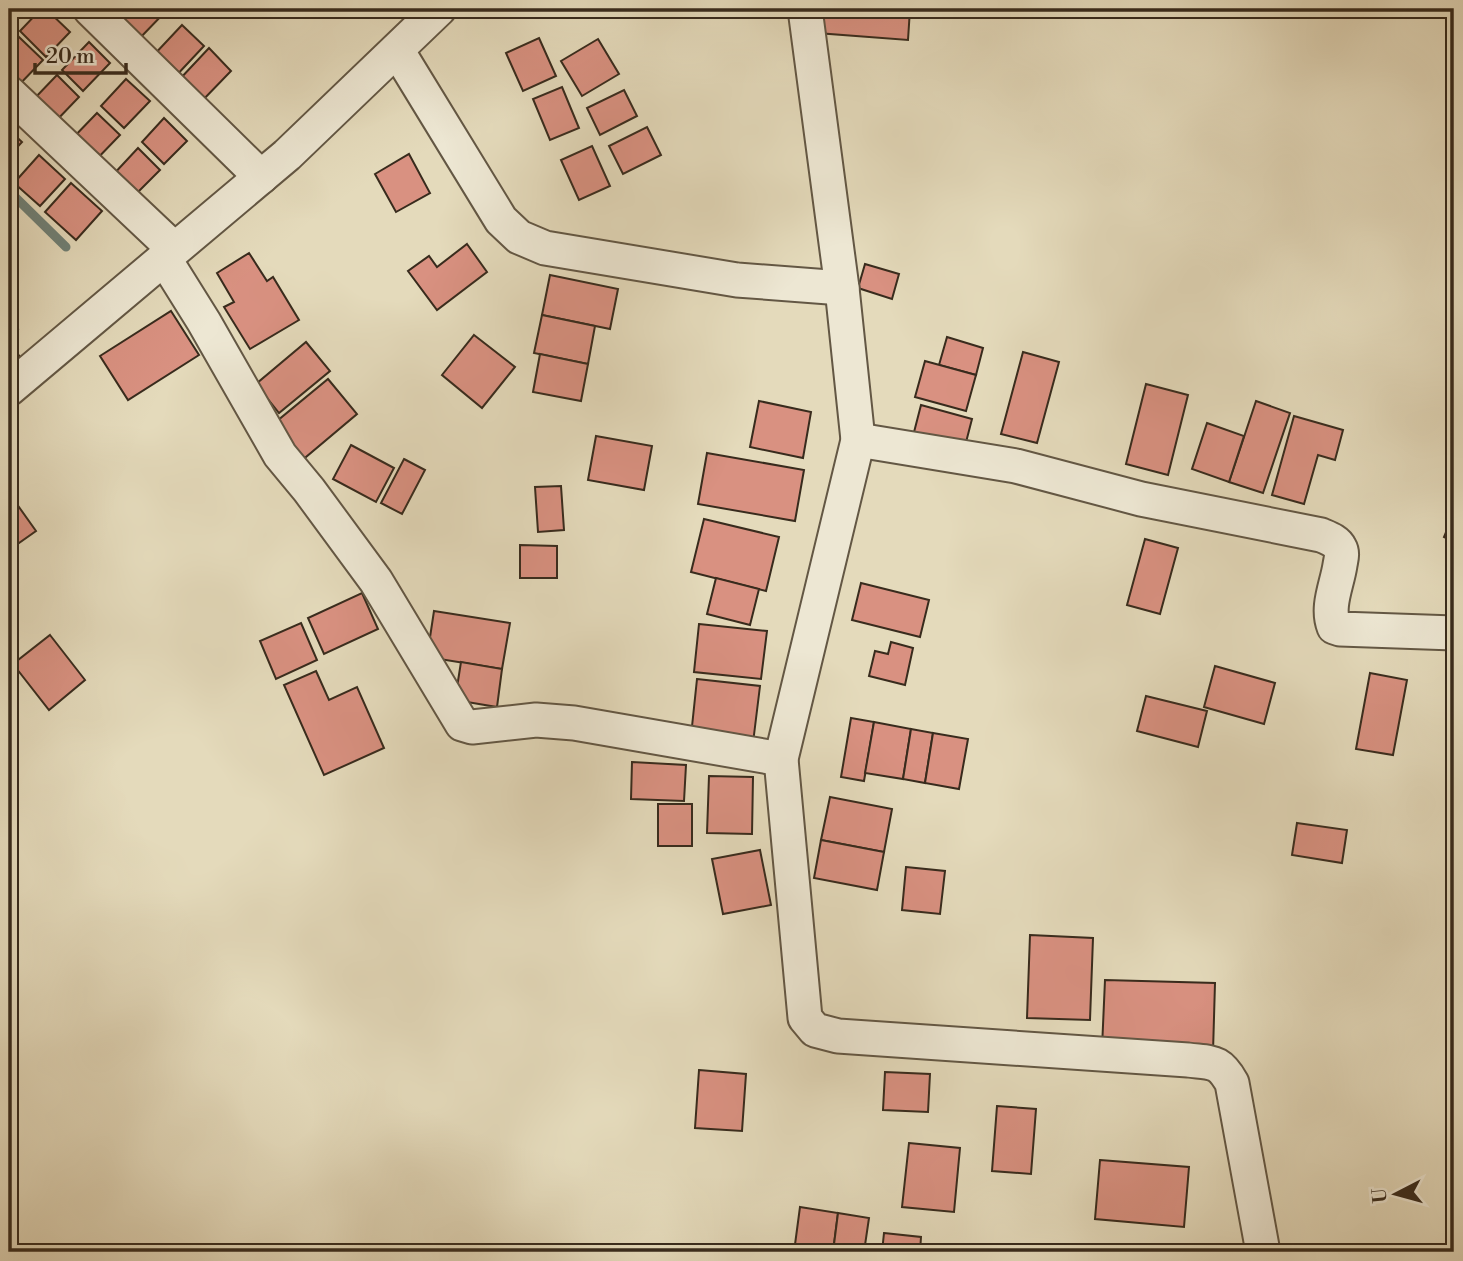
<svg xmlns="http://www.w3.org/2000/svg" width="1463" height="1261" font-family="'Libre Bodoni',serif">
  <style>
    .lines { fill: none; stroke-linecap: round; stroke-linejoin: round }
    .stream { stroke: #708177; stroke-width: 9 }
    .building { fill: #d99181; stroke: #382b1d; stroke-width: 2 }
    .street-casing { stroke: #635744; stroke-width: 37 }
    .street { stroke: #ede7d3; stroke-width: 33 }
  </style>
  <rect width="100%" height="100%" fill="#e4dabb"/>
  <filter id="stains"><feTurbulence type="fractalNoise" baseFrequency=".00286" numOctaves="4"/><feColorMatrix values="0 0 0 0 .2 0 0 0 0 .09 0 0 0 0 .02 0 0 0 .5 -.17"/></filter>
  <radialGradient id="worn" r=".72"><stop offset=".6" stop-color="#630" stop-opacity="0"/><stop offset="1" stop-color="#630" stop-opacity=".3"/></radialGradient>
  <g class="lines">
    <path class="stream" d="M9,191L66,247"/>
  </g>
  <g class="building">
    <path d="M41,9H46L70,32L46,57L20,31Z"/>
    <path d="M126,9H166L167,10L137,41L115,20Z"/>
    <path d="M818,9H910L908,40L817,33Z"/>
    <path d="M182,25L204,46L173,79L151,58Z"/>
    <path d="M19,37L43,60L16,88L9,81V47Z"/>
    <path d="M539,38L556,76L523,91L506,53Z"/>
    <path d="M598,39L619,74L582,96L561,61Z"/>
    <path d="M89,42L110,63L83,91L62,70Z"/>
    <path d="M209,48L231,71L200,103L178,81Z"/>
    <path d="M57,75L79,97L54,123L32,101Z"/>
    <path d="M126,79L150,101L124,128L101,106Z"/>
    <path d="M562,87L579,128L550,140L533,99Z"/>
    <path d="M624,90L637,116L600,135L587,108Z"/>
    <path d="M97,113L120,135L91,165L68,143Z"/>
    <path d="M164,118L187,141L164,164L142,142Z"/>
    <path d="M647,127L661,155L623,174L609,146Z"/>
    <path d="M9,130L22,142L9,156Z"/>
    <path d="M592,146L610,186L579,200L561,160Z"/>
    <path d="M138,148L160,170L132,198L111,177Z"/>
    <path d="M409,154L430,193L396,212L375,174Z"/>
    <path d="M39,155L65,179L40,206L14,183Z"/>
    <path d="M71,183L102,211L76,240L45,212Z"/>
    <path d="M467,244L487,272L437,310L408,271L429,256L437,267Z"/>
    <path d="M249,253L267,281L273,277L299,320L250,349L224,307L234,302L217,273Z"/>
    <path d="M865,264L899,274L892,299L858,288Z"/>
    <path d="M550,275L618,289L610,329L542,315Z"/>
    <path d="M171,311L199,355L128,400L100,356Z"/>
    <path d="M542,315L595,326L588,364L534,353Z"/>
    <path d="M9,316L18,329L9,336Z"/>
    <path d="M474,335L515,367L482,408L442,375Z"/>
    <path d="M947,337L983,348L976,375L939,365Z"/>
    <path d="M9,342L23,361L9,371Z"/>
    <path d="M306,342L330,371L279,413L256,384Z"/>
    <path d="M1023,352L1059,362L1037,443L1001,434Z"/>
    <path d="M540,354L588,364L581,401L533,392Z"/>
    <path d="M925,361L976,375L966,411L915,397Z"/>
    <path d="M328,379L357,414L300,462L271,426Z"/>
    <path d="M1146,384L1188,395L1168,475L1126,464Z"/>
    <path d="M759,401L811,412L803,458L750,447Z"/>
    <path d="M1256,401L1290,413L1263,493L1229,482Z"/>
    <path d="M921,405L972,419L964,450L913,436Z"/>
    <path d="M1294,416L1343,430L1335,460L1318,455L1304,504L1272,495Z"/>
    <path d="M1207,423L1244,436L1229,482L1192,469Z"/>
    <path d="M596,436L652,446L644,490L588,480Z"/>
    <path d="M351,445L394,468L376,502L333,479Z"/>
    <path d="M707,453L804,470L795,521L698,504Z"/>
    <path d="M404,459L425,470L402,514L381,503Z"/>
    <path d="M561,486L564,530L538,532L535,487Z"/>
    <path d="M9,493L36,531L9,550Z"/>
    <path d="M1454,513V542L1444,537Z"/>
    <path d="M704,519L779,537L766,591L691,572Z"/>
    <path d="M1145,539L1178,548L1160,614L1127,605Z"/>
    <path d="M520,545L557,546V578H520Z"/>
    <path d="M716,578L759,589L750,625L707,614Z"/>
    <path d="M861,583L929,600L920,637L852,620Z"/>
    <path d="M362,593L378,629L324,654L308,618Z"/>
    <path d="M434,611L510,623L502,669L427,657Z"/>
    <path d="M301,623L317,660L276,679L260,641Z"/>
    <path d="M699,624L767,631L761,679L694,672Z"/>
    <path d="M50,635L85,680L49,710L13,664Z"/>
    <path d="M891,642L913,648L905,685L869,676L875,651L888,654Z"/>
    <path d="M461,662L502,669L497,707L455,700Z"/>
    <path d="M1215,666L1275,683L1264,724L1204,707Z"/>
    <path d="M316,671L329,700L357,687L384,748L324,775L284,685Z"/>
    <path d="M1370,673L1407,680L1393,755L1356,749Z"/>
    <path d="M697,679L760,686L753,743L691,736Z"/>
    <path d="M1146,696L1207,711L1198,747L1137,731Z"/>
    <path d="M851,718L874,722L864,781L841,777Z"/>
    <path d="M874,722L911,729L903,779L865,773Z"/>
    <path d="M911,729L933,733L925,783L903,779Z"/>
    <path d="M933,733L968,739L959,789L925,783Z"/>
    <path d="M632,762L686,765L684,801L631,799Z"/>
    <path d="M709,776L753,777L752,834L707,833Z"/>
    <path d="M830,797L892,809L884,852L821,840Z"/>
    <rect x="658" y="804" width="34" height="42"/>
    <path d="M1297,823L1347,830L1342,863L1292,855Z"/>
    <path d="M821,840L884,852L877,890L814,878Z"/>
    <path d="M760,850L771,905L723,914L712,859Z"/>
    <path d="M906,867L945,871L940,914L902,910Z"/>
    <path d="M1030,935L1093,938L1090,1020L1027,1018Z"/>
    <path d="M1105,980L1215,983L1213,1052L1102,1048Z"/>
    <path d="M699,1070L746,1074L742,1131L695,1128Z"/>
    <path d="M885,1072L930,1074L928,1112L883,1110Z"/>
    <path d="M997,1106L1036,1109L1031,1174L992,1171Z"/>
    <path d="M909,1143L960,1148L954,1212L902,1207Z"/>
    <path d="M1100,1160L1189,1167L1184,1227L1095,1219Z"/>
    <path d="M800,1207L838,1213L833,1252H794Z"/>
    <path d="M838,1213L869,1218L864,1252H833Z"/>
    <path d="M884,1233L921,1237L920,1252H882Z"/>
  </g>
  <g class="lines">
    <defs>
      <g id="street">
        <path d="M90,9L261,177"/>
        <path d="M805,9L842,288L858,440L781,759L805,1018L815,1030L838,1036L1188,1060C1213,1063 1219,1060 1232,1083L1263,1252"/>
        <path d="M397,50L501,220L519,237L545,248L737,280L842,288"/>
        <path d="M9,93L174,249"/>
        <path d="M164,258L204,322L280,455L309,490L376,581L462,724L472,727L536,720L574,723L781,759"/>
        <path d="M9,389L287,155L439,9"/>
        <path d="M858,440L1016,466L1141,499L1321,535C1328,538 1337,541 1340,548C1343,553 1341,559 1340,565C1337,585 1326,607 1334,627L1340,629L1454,633"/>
      </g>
    </defs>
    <use href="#street" class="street-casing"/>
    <use href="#street" class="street"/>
  </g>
  <rect width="1463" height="1261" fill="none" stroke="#e4dabb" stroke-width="35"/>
  <rect x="10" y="10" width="1442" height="1240" fill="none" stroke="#382b1d" stroke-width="3.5"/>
  <rect x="18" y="18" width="1428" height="1226" fill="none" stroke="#382b1d" stroke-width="2"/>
  <g transform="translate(1396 1194) rotate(264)" stroke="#ede7d3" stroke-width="5" paint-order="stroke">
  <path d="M0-5L12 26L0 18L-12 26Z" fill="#382b1d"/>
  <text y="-10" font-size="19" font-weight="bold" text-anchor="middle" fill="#382b1d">U</text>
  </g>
  <path d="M35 63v10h91v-10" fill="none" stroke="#382b1d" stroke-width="3.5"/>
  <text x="46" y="63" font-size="21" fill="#382b1d" stroke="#ede7d3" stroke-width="5" paint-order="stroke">20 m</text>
  <rect width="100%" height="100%" filter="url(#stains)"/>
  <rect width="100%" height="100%" fill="url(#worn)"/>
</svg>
